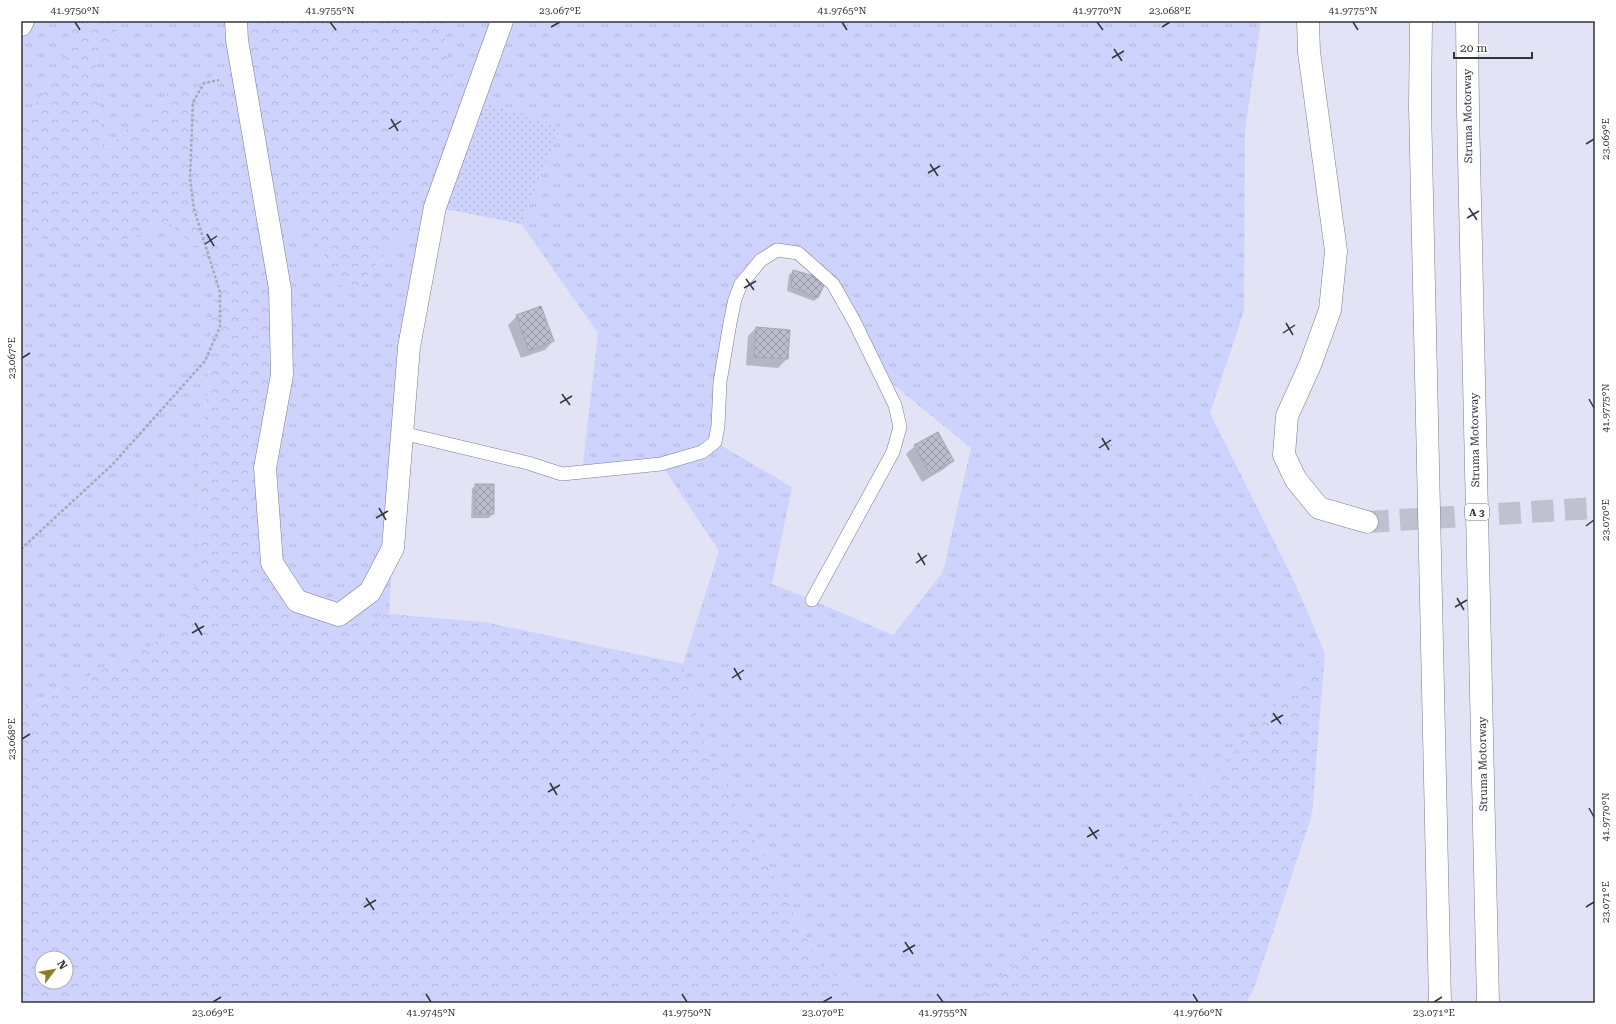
<svg xmlns="http://www.w3.org/2000/svg" width="1616" height="1024" font-family="'Roboto Serif',serif">
  <style>
    .grass { fill: url(#grass-tufts); fill-rule: evenodd }
    .forest { fill: url(#forest-crowns); fill-rule: evenodd }
    .garden { fill: url(#garden-dots) }
    .shadow { fill: #0003 }
    .building { fill: url(#building-cross-hatch); stroke: #a4a6b6 }
    .lines { fill: none; stroke-linecap: round; stroke-linejoin: round }
    .street-tunnel { stroke: #bfc1d0; stroke-width: 22; stroke-dasharray: 22 11; stroke-linecap: butt }
    .lane-casing { stroke: #7b7d8c; stroke-width: 14 }
    .street-casing { stroke: #7b7d8c; stroke-width: 23 }
    .highway-casing { stroke: #7b7d8c; stroke-width: 23 }
    .path { stroke: #a6a8b6; stroke-width: 2.5; stroke-dasharray: 3 2; stroke-linecap: butt }
    .lane { stroke: #fff; stroke-width: 13 }
    .street { stroke: #fff; stroke-width: 22 }
    .highway { stroke: #fff; stroke-width: 22 }
    .ticks { fill: none; stroke: #34353c; stroke-width: 1.5 }
    .labels { text-anchor: middle; dominant-baseline: central; stroke-width: 3.5; stroke-linejoin: round; paint-order: stroke }
    .shield { fill: #fff; stroke: #717276; stroke-width: 1 }
    .shield-label { font-size: 10px; font-weight: bold; fill: #34353c }
    .street-label { font-size: 11px; fill: #34353c; stroke: #fff }
    .neatline { fill: none; stroke: #34353c; stroke-width: 1.5 }
    .ticks-label { font-size: 10px; text-anchor: middle; fill: #34353c }
  </style>
  <defs>
    <pattern id="grass-tufts" width="24" height="20" patternUnits="userSpaceOnUse"><rect width="24" height="20" fill="#cdd3fc"/><path d="M3 7l-1-3M5 7V3M7 7l1-3M15 17l-1-3M17 17v-4M19 17l1-3" fill="none" stroke="#b1b6d9"/></pattern>
    <pattern id="forest-crowns" width="20" height="18" patternUnits="userSpaceOnUse"><rect width="20" height="18" fill="#cdd3fc"/><path d="M2 6a3 3 0 1 1 6 0M12 15a3 3 0 1 1 6 0" fill="none" stroke="#b1b6d9"/></pattern>
    <pattern id="garden-dots" width="8" height="8" patternUnits="userSpaceOnUse"><rect width="8" height="8" fill="#cdd3fc"/><path d="M2 2h.1M6 6h.1" fill="none" stroke="#b1b6d9" stroke-width="1.8" stroke-linecap="round"/></pattern>
    <pattern id="building-cross-hatch" width="8" height="8" patternUnits="userSpaceOnUse"><rect width="8" height="8" fill="#bbbdcd"/><path d="M0 0l8 8M0 8l8-8" fill="none" stroke="#999aa8"/></pattern>
  </defs>
  <rect width="100%" height="100%" fill="#e2e4f5"/>
  <g class="grass">
    <path d="M23,21H76L55,78L21,122V25Z"/>
    <path d="M119,21H243L253,131L167,94L145,125L128,128L102,155L96,50L113,44Z"/>
    <path d="M443,21H1261L1245,130L1244,311L1210,413L1296,585L1325,653L1130,862L1020,958L973,1003H873L822,967L705,746L683,664L719,551L661,464L582,472L598,333L521,224L561,127L457,143ZM777,250L798,253L832,282L879,373L971,448L943,572L893,635L812,600L772,584L792,487L715,442L730,323L758,265Z"/>
    <path d="M167,221L215,268L208,385L198,468L199,572L181,627L140,652L21,708V238C58,238 95,246 131,238C143,235 156,226 167,221Z"/>
    <path d="M269,221L311,231L340,284L358,291L364,279L398,239L432,225L393,548L389,614L335,627L294,612L272,563Z"/>
  </g>
  <g class="forest">
    <path d="M76,21H119L113,44L96,51L102,155L128,128L145,125L167,94L190,88H223L252,130L243,21H443L457,143L432,225L398,239L364,279L358,291L349,293L340,284L311,231L269,221L278,278L265,468L272,563L294,612L335,627L389,614L484,622L683,664L705,746L822,967L873,1003H21V708L140,652L181,626L199,572L198,468L208,385L215,269L167,221C156,226 143,235 131,238C95,246 58,238 21,238V122L55,78ZM42,958H66V982H42Z"/>
    <path d="M1325,653L1312,815L1254,988L1246,1003H973L1020,958L1130,862Z"/>
  </g>
  <path class="garden" d="M474,99L561,127L521,224L435,207Z"/>
  <g class="shadow">
    <path d="M793,271L818,297L814,301L787,291L789,275Z"/>
    <path d="M517,316L553,341L545,350L521,358L508,325Z"/>
    <path d="M756,328L789,330L787,359L778,368L746,365L748,336Z"/>
    <path d="M915,446L953,461L944,469L922,482L906,454Z"/>
    <path d="M476,485L493,514L489,518H471L472,489Z"/>
  </g>
  <g class="building">
    <path d="M793,270L814,276L824,285L818,298L791,287Z"/>
    <path d="M541,306L554,341L529,351L516,315Z"/>
    <path d="M756,327L790,330L788,359L754,357Z"/>
    <path d="M938,432L954,461L930,474L914,445Z"/>
    <rect x="475" y="484" width="19" height="30"/>
  </g>
  <g class="lines">
    <path class="street-tunnel" d="M1367,522L1595,508"/>
    <defs>
      <path id="lane" d="M402,433L528,463L562,474L661,464L702,452L715,442L718,426L720,382L730,323L735,299L741,284L761,260L777,250L798,253L833,284L854,321L895,405L900,427L893,452L812,600"/>
      <g id="street">
        <path d="M236,21L237,40L280,289L282,375L265,468L272,563L297,601L339,615L370,592L393,548L409,347L435,207L502,21"/>
        <path d="M1308,21L1309,52L1336,251L1330,310L1310,365L1287,416L1284,455L1296,480L1319,508L1367,522"/>
        <path d="M21,25L23,21"/>
      </g>
      <g id="highway">
        <path d="M1421,21L1420,106L1440,1003"/>
        <path d="M1467,21L1468,112L1488,1003"/>
      </g>
    </defs>
    <use href="#lane" class="lane-casing"/>
    <use href="#street" class="street-casing"/>
    <use href="#highway" class="highway-casing"/>
    <path class="path" d="M21,549L112,465L205,361L220,327V292L194,209L190,178L193,102L204,83L219,80"/>
    <use href="#lane" class="lane"/>
    <use href="#street" class="street"/>
    <use href="#highway" class="highway"/>
  </g>
  <path class="ticks" d="M75,22L80,30M330,22L336,30M842,22L847,30M1097,22L1103,30M1353,22L1358,30M551,27L560,22M1162,27L1170,22M1114,49L1122,61M1112,58L1124,51M391,119L398,131M389,129L401,121M1586,144L1594,139M930,164L938,176M928,173L940,166M1469,208L1477,220M1467,218L1479,211M207,234L214,246M205,244L217,236M746,279L754,290M744,288L756,281M1286,323L1293,335M1283,333L1295,325M22,358L30,353M562,394L570,405M1589,399L1594,408M560,403L572,396M1102,438L1109,450M1099,448L1111,440M379,508L386,520M376,518L388,511M1586,526L1594,520M918,553L925,565M916,563L927,555M1457,598L1464,610M1455,607L1467,600M195,623L202,635M192,633L204,626M734,668L741,680M732,678L744,670M1273,713L1281,724M1271,722L1283,715M22,739L30,734M550,783L557,795M548,792L560,785M1589,808L1594,817M1089,827L1097,839M1087,837L1099,830M366,898L374,910M364,907L376,900M1586,907L1594,902M905,942L913,954M903,952L915,945M426,994L431,1002M682,994L687,1002M937,994L943,1002M1193,994L1198,1002M213,1002L221,997M823,1002L832,997M1434,1002L1442,997"/>
  <g class="labels">
    <rect class="shield" x="1465" y="504" width="24" height="16" rx="3"/>
    <g class="shield-label">
      <text x="1477" y="512">A 3</text>
    </g>
    <g class="street-label">
      <text transform="translate(1468 116) rotate(-91)">Struma Motorway</text>
      <text transform="translate(1475 440) rotate(-91)">Struma Motorway</text>
      <text transform="translate(1483 764) rotate(-91)">Struma Motorway</text>
    </g>
  </g>
  <rect width="1616" height="1024" fill="none" stroke="#ffffff" stroke-width="44"/>
  <g transform="translate(54 970) rotate(58)"><circle r="19" fill="#ffffff" stroke="#aeaeb1"/>
  <path d="M0-3L7 15L0 10L-7 15Z" fill="#8c7c22"/>
  <text y="-6" font-size="11" font-weight="bold" text-anchor="middle" fill="#34353c">N</text>
  </g>
  <path d="M1454 52v6h78v-6" fill="none" stroke="#34353c" stroke-width="2"/>
  <text x="1460" y="52" font-size="12" fill="#34353c" stroke="#ffffff" stroke-width="3" paint-order="stroke">20 m</text>
  <rect x="22" y="22" width="1572" height="980" class="neatline"/>
  <g class="ticks-label">
    <text x="75" y="14">41.9750°N</text>
    <text x="330" y="14">41.9755°N</text>
    <text x="560" y="14">23.067°E</text>
    <text x="842" y="14">41.9765°N</text>
    <text x="1097" y="14">41.9770°N</text>
    <text x="1170" y="14">23.068°E</text>
    <text x="1353" y="14">41.9775°N</text>
    <text transform="translate(1605 139) rotate(-90)" y="4">23.069°E</text>
    <text transform="translate(11 358) rotate(-90)" y="4">23.067°E</text>
    <text transform="translate(1605 408) rotate(-90)" y="4">41.9775°N</text>
    <text transform="translate(1605 520) rotate(-90)" y="4">23.070°E</text>
    <text transform="translate(11 739) rotate(-90)" y="4">23.068°E</text>
    <text transform="translate(1605 817) rotate(-90)" y="4">41.9770°N</text>
    <text transform="translate(1605 902) rotate(-90)" y="4">23.071°E</text>
    <text x="213" y="1016">23.069°E</text>
    <text x="431" y="1016">41.9745°N</text>
    <text x="687" y="1016">41.9750°N</text>
    <text x="823" y="1016">23.070°E</text>
    <text x="943" y="1016">41.9755°N</text>
    <text x="1198" y="1016">41.9760°N</text>
    <text x="1434" y="1016">23.071°E</text>
  </g>
</svg>
